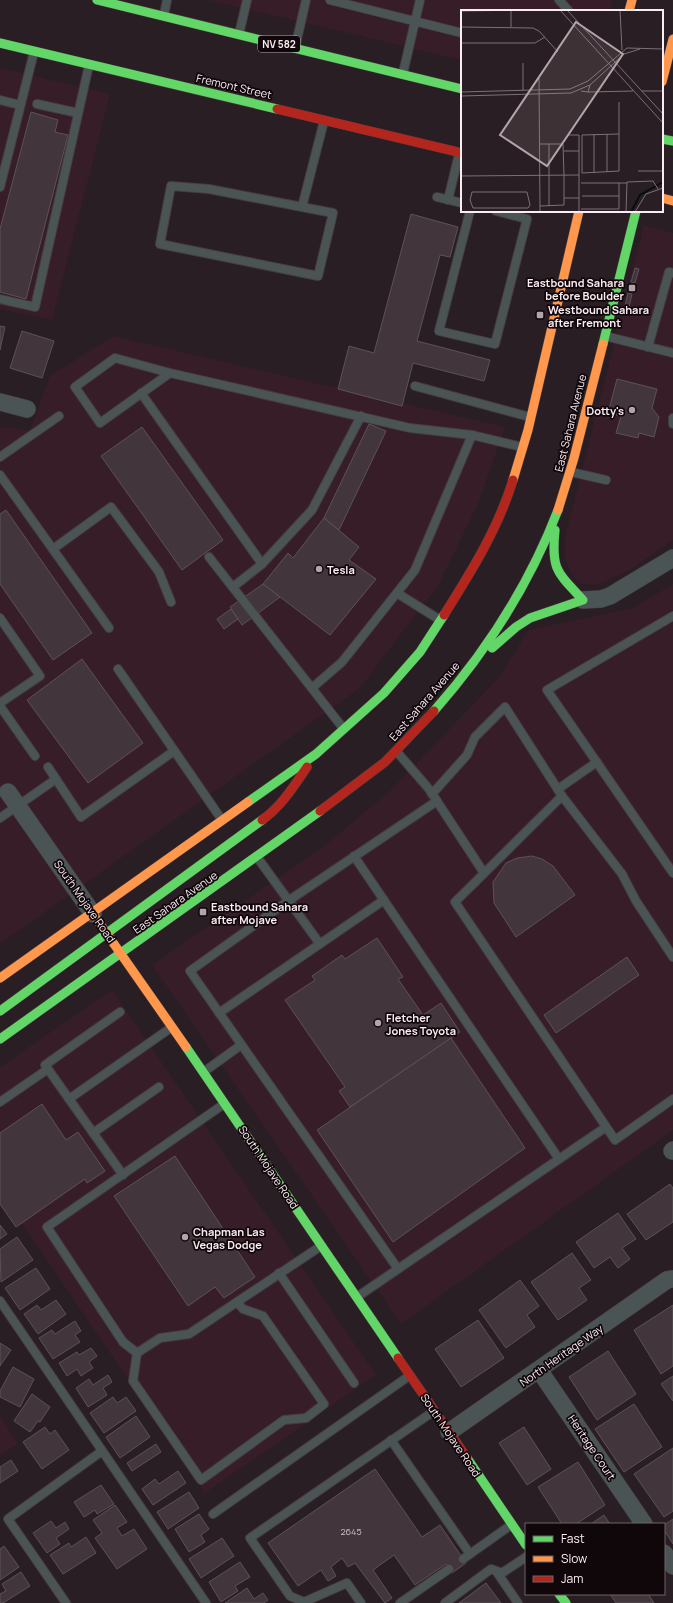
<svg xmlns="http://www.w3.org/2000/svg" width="673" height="1603" font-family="Manrope,sans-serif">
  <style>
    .built { fill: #361d28 }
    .building { fill: #42363c; stroke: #5c5256 }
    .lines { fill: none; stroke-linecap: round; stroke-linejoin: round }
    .lane-casing { stroke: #463c40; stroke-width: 10 }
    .street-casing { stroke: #463c40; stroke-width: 18 }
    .fast-casing { stroke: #463c40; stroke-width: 10 }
    .slow-casing { stroke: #463c40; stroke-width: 10 }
    .jam-casing { stroke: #463c40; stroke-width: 10 }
    .lane { stroke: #4b5454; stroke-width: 8 }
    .street { stroke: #4b5454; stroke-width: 17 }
    .fast { stroke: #63d668; stroke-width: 9 }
    .slow { stroke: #ff974d; stroke-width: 9 }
    .jam { stroke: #b3261e; stroke-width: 9 }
    .poi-dot { fill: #b2a4aa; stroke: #10070b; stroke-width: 1.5 }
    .labels { text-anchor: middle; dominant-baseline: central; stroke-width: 3.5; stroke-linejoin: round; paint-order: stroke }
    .number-label { font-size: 9px; fill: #cdbec4 }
    .shield { fill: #10070b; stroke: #b4a7ad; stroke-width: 1 }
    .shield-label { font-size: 10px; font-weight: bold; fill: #fbecf2 }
    .street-label { font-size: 11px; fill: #fbecf2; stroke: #10070b }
    .poi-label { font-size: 11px; font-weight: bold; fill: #fbecf2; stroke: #10070b; text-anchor: start }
    .inset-river { fill: none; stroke: #050f0e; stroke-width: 2 }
    .inset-road { fill: none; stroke: #7d7076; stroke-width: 1 }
    .view { fill: #b2a4aa; fill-opacity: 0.15; stroke: #b2a4aa; stroke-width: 2 }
    .inset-edge { fill: none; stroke: #fbecf2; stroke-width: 2 }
  </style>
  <rect width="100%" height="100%" fill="#291e23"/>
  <g class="built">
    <path d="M208,0H609L612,1L610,11H462V60Z"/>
    <path d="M0,68L110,94L52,320L0,309Z"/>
    <path d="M644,225L673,233V540L630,570L597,585L580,584L572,575L564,556L565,537Z"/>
    <path d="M113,336L505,427L478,504L439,584L360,688L0,944V427L30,430L50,376Z"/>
    <path d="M673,584V1130L401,1324L152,965L323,847L389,792L501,675L528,630L633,608Z"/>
    <path d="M112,990L376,1375L205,1493L0,1191V1067Z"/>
    <path d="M0,1416L18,1444L0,1456Z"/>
  </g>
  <g class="building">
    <path d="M31,112L58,120L55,132L68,135L26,299L0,292V229Z"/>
    <path d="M411,214L458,227L450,257L440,255L417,341L490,360L484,381L413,363L402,406L338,389L349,346L374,353Z"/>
    <path d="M635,268L639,269L635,283L631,282Z"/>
    <path d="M628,293L632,294L629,307L625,306Z"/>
    <path d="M0,326L5,327L0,350Z"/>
    <path d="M22,331L54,341L42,378L10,368Z"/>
    <path d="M617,379L657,389L652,408L659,417L654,437L639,433L638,438L616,433L621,416L608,413Z"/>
    <path d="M369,424L386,431L339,530L324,518Z"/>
    <path d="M142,427L223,540L182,570L101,456Z"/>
    <path d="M6,510L92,633L53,660L0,584V514Z"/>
    <path d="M324,518L359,547L349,560L376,579L330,635L263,584L288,553L293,558Z"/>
    <path d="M263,584L280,597L242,625L230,607Z"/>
    <path d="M231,609L238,619L224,629L217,619Z"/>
    <path d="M82,659L143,743L88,783L27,700Z"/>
    <path d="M532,856L542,859L553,866L575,895L516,937L494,903L493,882L506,863L517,858Z"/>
    <path d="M377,938L403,977L398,979L423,1015L441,1003L460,1032L350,1107L339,1091L345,1087L285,1000L315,980L312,976L342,955L345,959Z"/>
    <path d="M627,957L639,975L556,1033L544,1015Z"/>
    <path d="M451,1038L525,1148L393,1242L317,1130Z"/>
    <path d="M42,1104L66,1140L78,1132L105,1171L87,1183L85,1179L16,1227L0,1204V1133Z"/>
    <path d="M175,1156L255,1277L224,1298L215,1287L188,1306L114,1196Z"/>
    <path d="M670,1184L673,1188V1222L646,1240L627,1214Z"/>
    <path d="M618,1213L636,1239L622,1248L630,1259L618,1268L610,1257L594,1268L576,1242Z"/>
    <path d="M0,1225L7,1234L0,1239Z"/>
    <path d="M17,1237L33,1260L1,1282L0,1249Z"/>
    <path d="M572,1253L591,1280L579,1288L587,1300L558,1320L531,1282Z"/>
    <path d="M36,1268L50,1289L20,1310L5,1288Z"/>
    <path d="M520,1280L539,1306L527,1315L535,1327L506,1348L479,1310Z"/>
    <path d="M56,1300L66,1314L38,1334L24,1314L37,1305L41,1310Z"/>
    <path d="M673,1305V1366L661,1374L634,1330Z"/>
    <path d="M478,1320L504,1358L461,1387L435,1349Z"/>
    <path d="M75,1321L81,1331L75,1335L80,1342L53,1359L39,1338L52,1330L55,1334Z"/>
    <path d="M0,1343L11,1350L0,1366Z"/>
    <path d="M91,1348L97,1356L89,1362L93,1368L81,1376L77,1369L67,1376L59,1363L77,1352L79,1355Z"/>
    <path d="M608,1351L636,1394L597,1420L569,1377Z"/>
    <path d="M13,1367L34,1379L20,1407L0,1397V1391Z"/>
    <path d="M108,1375L112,1382L103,1388L107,1395L88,1407L76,1388L89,1379L93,1385Z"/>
    <path d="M673,1376V1401L661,1384Z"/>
    <path d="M32,1394L50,1407L40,1422L38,1421L30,1432L14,1421Z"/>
    <path d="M113,1397L117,1403L126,1397L136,1411L104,1433L90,1413Z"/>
    <path d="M634,1404L662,1447L624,1472L595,1429Z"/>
    <path d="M136,1416L150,1437L120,1458L106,1437Z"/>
    <path d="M45,1427L50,1434L55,1430L69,1450L42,1469L23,1442Z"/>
    <path d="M524,1427L551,1469L527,1485L499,1443Z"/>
    <path d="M156,1444L161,1452L132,1471L127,1463Z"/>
    <path d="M673,1448V1511L664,1517L634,1474Z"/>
    <path d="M11,1460L18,1471L0,1483V1467Z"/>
    <path d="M578,1462L605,1505L576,1524H562L538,1487Z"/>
    <path d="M375,1469L422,1537L440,1525L466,1563L452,1573L446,1564L415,1585L394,1555L373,1570L392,1598L385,1603L355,1563L348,1567L342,1558L331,1567L336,1576L328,1581L321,1570L298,1586L268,1543Z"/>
    <path d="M178,1471L186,1483L153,1505L142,1489L155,1479L159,1484Z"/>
    <path d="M101,1485L114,1504L97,1514L95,1510L84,1517L74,1502Z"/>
    <path d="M189,1492L199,1508L168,1529L157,1512Z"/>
    <path d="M115,1505L127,1522L117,1528L122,1536L134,1529L147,1549L117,1569L95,1538L102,1533L93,1520Z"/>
    <path d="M199,1514L209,1529L201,1535L205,1542L189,1552L175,1529Z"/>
    <path d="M604,1515L610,1524H591Z"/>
    <path d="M673,1519V1544L664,1530V1525Z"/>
    <path d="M51,1521L56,1528L65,1522L69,1529L56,1538L60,1544L47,1553L33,1533Z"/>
    <path d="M86,1537L96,1553L63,1574L50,1555L69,1543L71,1547Z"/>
    <path d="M222,1538L234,1556L201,1578L189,1559Z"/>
    <path d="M4,1546L19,1567L0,1580V1549Z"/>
    <path d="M240,1562L250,1577L235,1586L238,1591L221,1602L209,1582Z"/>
    <path d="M21,1572L30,1586L3,1603H0V1594L6,1591L2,1584Z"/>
    <path d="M486,1583L501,1603H459Z"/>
    <path d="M247,1588L254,1599L263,1593L268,1600L264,1603H225Z"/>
    <path d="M610,1594H648L654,1603H616Z"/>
  </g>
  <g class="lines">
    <defs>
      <g id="lane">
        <path d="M330,0L462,33"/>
        <path d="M559,0L569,11"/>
        <path d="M164,15L167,0"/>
        <path d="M239,34L247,0"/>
        <path d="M295,48L306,0"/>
        <path d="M403,73L420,0"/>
        <path d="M0,100L20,105"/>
        <path d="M37,104L78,113"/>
        <path d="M0,187L34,52"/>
        <path d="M437,197L462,203"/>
        <path d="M448,200L459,154"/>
        <path d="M302,207L333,213L318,276L160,244L171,186L209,189L302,207L324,121"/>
        <path d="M470,211L439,331L495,344L527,219L496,211"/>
        <path d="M0,299L35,307L89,65"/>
        <path d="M605,336L673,353"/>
        <path d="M648,347L669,272L673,273"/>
        <path d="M170,373L100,423L75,387L115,358L170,373L410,428L472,435L522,447"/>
        <path d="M415,386L530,417"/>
        <path d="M141,393L262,564L233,587"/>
        <path d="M673,418V424"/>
        <path d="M0,457L59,416"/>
        <path d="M571,472L606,480"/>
        <path d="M0,475L109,628"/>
        <path d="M53,549L111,507L159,572L171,602"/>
        <path d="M209,557L343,728"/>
        <path d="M262,564L312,510L361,416"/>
        <path d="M397,593L440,620"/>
        <path d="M673,616L547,690L673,873"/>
        <path d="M0,618L40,676L0,703"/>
        <path d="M118,669L222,820"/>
        <path d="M312,688L342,662L415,570L472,435"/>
        <path d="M0,706L35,756"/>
        <path d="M397,752L429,789L484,873"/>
        <path d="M48,767L81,817L174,751"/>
        <path d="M558,789L597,762"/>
        <path d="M432,794L467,755L475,737L505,707L562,796"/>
        <path d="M437,801L288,901L190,971L398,1269L606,1127"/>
        <path d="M0,818L56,779"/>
        <path d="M354,856L559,1159"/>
        <path d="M257,857L320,944"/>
        <path d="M673,957L636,901L622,874L562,796L455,902L615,1140L673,1099"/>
        <path d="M120,1012L45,1065L123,1175"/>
        <path d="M219,1013L384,900"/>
        <path d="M205,1071L241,1045"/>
        <path d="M69,1099L172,1027"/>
        <path d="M0,1102L48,1069"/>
        <path d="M224,1104L47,1227L123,1342L137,1353L160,1338L189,1334L321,1246"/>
        <path d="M93,1133L159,1087"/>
        <path d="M279,1273L354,1383"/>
        <path d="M357,1297L398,1269"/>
        <path d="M0,1301L206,1603"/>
        <path d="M137,1353L133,1381L201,1480L284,1420L306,1418L324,1404L263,1316L243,1309L237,1302"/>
        <path d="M391,1440L470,1554"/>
        <path d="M213,1514L409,1376"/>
        <path d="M463,1559L511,1525"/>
        <path d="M496,1571L518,1603"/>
        <path d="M66,1603L8,1519L102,1451"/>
        <path d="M361,1603L347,1583L304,1602L290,1596L250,1538L434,1411"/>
        <path d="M400,1603L449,1569"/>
        <path d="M445,1603L491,1569L502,1573L526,1557"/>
      </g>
      <g id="street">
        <path d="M0,402L27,409"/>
        <path d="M583,600L601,599L610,596L673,558"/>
        <path d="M8,792L93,914"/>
        <path d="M672,1151L673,1150"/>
        <path d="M539,1370L644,1524"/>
        <path d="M449,1432L667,1280L673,1279"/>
        <path d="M664,1553L673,1566"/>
      </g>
      <g id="fast">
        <path d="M97,0L462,89"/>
        <path d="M0,43L277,109"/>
        <path d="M662,139L673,141"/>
        <path d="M603,344L636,211"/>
        <path d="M492,648L516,627L530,618L583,600C557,572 551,570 555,530"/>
        <path d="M434,711C486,652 530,583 558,510"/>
        <path d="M248,802L316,754L384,693L420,652L444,615"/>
        <path d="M0,1011L262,820"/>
        <path d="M0,1039L320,811"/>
        <path d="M186,1047L398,1358"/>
        <path d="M467,1458L526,1545"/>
        <path d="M559,1594L566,1603"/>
      </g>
      <g id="slow">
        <path d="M629,11L632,0"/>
        <path d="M662,82L673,39"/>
        <path d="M662,198L673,201"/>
        <path d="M513,480L528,430L579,211"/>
        <path d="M558,510L574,458L603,344"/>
        <path d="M93,914L186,1047"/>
        <path d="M0,978L248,802"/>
      </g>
      <g id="jam">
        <path d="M277,109L462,153"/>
        <path d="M444,615C471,572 498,529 513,480"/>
        <path d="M320,811L385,762L434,711"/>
        <path d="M262,820C281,807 294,786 307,767"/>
        <path d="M398,1358L467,1458"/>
      </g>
    </defs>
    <use href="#lane" class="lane-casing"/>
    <use href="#street" class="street-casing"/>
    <use href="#fast" class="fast-casing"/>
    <use href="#slow" class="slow-casing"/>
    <use href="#jam" class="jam-casing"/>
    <use href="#lane" class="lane"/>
    <use href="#street" class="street"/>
    <use href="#fast" class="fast"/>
    <use href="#slow" class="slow"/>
    <use href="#jam" class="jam"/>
  </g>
  <g class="poi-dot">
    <rect x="628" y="284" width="8" height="8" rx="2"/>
    <rect x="536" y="311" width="8" height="8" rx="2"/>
    <circle cx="632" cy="410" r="4"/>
    <circle cx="319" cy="569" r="4"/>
    <rect x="199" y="908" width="8" height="8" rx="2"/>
    <circle cx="378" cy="1023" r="4"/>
    <circle cx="185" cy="1237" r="4"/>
  </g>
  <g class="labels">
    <g class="number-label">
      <text x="351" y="1531">2645</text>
    </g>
    <rect class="shield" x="258" y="36" width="42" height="16" rx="3"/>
    <g class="shield-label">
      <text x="279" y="44">NV 582</text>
    </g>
    <g class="street-label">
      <text transform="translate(234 86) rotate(13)">Fremont Street</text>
      <text transform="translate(570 423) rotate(-76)">East Sahara Avenue</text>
      <text transform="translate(424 701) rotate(-49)">East Sahara Avenue</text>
      <text transform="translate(85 901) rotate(55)">South Mojave Road</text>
      <text transform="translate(175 902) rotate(-35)">East Sahara Avenue</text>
      <text transform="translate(269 1167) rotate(56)">South Mojave Road</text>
      <text transform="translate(561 1355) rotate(-35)">North Heritage Way</text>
      <text transform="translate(451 1435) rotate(56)">South Mojave Road</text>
      <text transform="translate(592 1447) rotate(56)">Heritage Court</text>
    </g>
    <g class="poi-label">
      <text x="624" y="282" text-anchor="end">Eastbound Sahara<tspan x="624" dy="13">before Boulder</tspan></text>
      <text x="548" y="309">Westbound Sahara<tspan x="548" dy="13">after Fremont</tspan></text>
      <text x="624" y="410" text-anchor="end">Dotty's</text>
      <text x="327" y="569">Tesla</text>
      <text x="211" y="906">Eastbound Sahara<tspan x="211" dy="13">after Mojave</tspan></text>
      <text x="386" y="1017">Fletcher<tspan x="386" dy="13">Jones Toyota</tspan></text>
      <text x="193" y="1231">Chapman Las<tspan x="193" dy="13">Vegas Dodge</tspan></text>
    </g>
  </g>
  <g transform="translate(461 10)">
    <rect width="202" height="202" fill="#291e23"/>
    <path class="inset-river" d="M170,202L179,185L202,172"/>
    <path class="inset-road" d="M99,0L202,113M106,0L202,104M159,0L161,40M0,1L73,0M0,17L72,18L78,21L97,42M50,17V0M0,33H74L84,27M62,53V81M78,68L79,202M120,81L127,82L129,75M181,81H202M0,82L109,79L127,71L166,38L202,39M127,82L172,81M0,86L110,83L129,75L163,44L179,39M158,92V161L121,163V125L158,124M133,124V163M146,124V162M107,125H118V202M79,134H102L103,165V195L79,196M88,134V196M103,141H118M177,161H202M0,166L118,165M120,173H166M11,182H66L69,195L67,198H12L9,190ZM121,186H158M103,188H118M120,199H158V173M165,202L166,172L192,171L197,179M174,202L185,184L202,178"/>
    <path class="view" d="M115,12L162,44L86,156L39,125Z"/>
    <rect width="202" height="202" class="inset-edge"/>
  </g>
  <rect x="525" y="1523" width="140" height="72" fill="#10070b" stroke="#6e6367"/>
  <rect x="533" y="1536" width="20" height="6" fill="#63d668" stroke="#6e6367"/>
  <text x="561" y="1543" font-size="12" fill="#fbecf2">Fast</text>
  <rect x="533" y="1556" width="20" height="6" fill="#ff974d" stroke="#6e6367"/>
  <text x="561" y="1563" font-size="12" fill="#fbecf2">Slow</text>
  <rect x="533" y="1576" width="20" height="6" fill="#b3261e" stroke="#6e6367"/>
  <text x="561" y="1583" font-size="12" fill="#fbecf2">Jam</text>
</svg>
